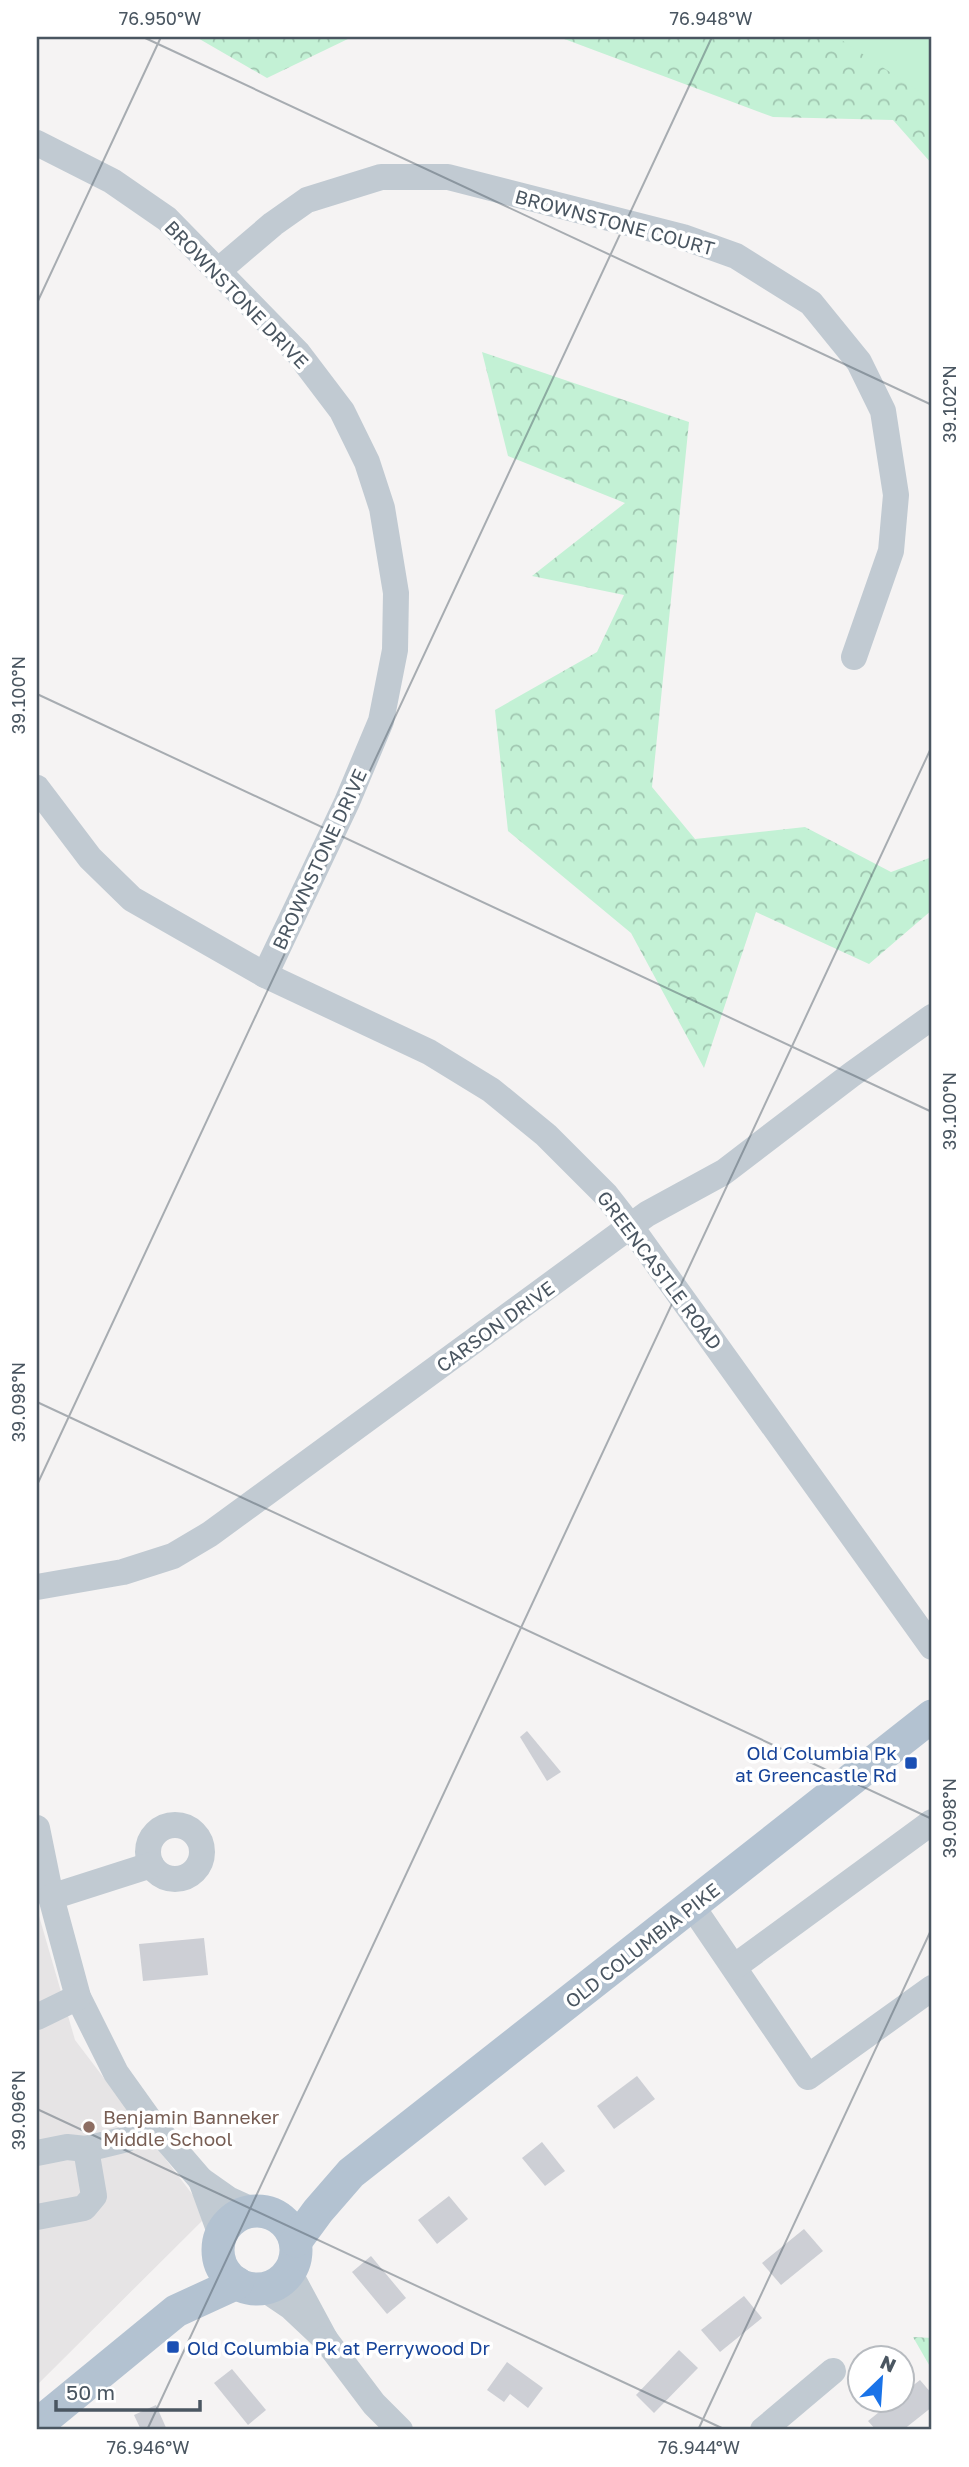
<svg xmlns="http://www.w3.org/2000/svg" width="969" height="2467" font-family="'Golos Text',sans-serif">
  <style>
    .education { fill: #e6e4e5 }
    .forest { fill: url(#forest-crowns) }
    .park { fill: #c3f1d5 }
    .building { fill: #cdcfd5 }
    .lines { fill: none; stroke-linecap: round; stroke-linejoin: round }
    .minor { stroke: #c1cad2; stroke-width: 26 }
    .major { stroke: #b3c2d1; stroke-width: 33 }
    .ticks { fill: none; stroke: #4a5661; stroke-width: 2; stroke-opacity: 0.45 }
    .transit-dot { fill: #1a4fb4; stroke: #fff; stroke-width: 2.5 }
    .education-dot { fill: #8d6e63; stroke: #fff; stroke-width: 2.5 }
    .labels { text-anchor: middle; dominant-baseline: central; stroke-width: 7; stroke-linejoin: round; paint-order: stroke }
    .street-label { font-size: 19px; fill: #4a5661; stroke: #fff }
    .transit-label { font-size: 19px; fill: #164399; stroke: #fff; text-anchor: end }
    .education-label { font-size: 19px; fill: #785e54; stroke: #fff; text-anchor: start }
    .neatline { fill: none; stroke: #4a5661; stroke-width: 2.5 }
    .ticks-label { font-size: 18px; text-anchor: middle; fill: #4a5661 }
  </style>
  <defs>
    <pattern id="forest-crowns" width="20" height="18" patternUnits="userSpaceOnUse" patternTransform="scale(1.75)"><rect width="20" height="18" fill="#c3f1d5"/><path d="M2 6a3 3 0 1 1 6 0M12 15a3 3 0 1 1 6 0" fill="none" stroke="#a0c6b0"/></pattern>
  </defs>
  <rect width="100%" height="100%" fill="#f5f3f3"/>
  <path class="education" d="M37,1909L75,2040L208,2215L37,2385Z"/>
  <g class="forest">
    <path d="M196,37H352L267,78Z"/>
    <path d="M559,37H932V164L893,120L773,117Z"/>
    <path d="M482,352L689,422L652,787L695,839L805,827L891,872L932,857V910L869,964L756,912L704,1068L631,933L508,831L495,710L597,652L624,595L532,576L625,503L508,456Z"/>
    <path d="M913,2337L932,2338V2370Z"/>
  </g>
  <path class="park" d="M837,37H932V100Z"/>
  <g class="building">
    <path d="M527,1731L561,1772L547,1781L520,1737Z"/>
    <path d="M204,1938L208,1975L143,1981L139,1944Z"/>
    <path d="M637,2076L655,2099L614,2129L597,2106Z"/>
    <path d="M542,2142L565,2171L545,2186L522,2158Z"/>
    <path d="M449,2196L468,2219L437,2244L418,2220Z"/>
    <path d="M804,2229L823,2251L781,2285L762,2263Z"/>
    <path d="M371,2256L406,2298L387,2314L352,2272Z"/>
    <path d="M744,2296L762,2318L720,2352L701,2330Z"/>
    <path d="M679,2350L698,2368L654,2413L636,2395Z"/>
    <path d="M507,2362L543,2388L528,2408L510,2394L504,2402L487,2390Z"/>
    <path d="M232,2369L266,2410L248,2425L214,2383Z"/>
    <path d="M920,2380L932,2394V2407L903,2430H876L868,2421L894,2400H902V2394Z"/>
    <path d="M156,2405L167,2430H141L134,2415Z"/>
  </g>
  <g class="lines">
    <g class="minor">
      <path d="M37,143L112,181L167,219L298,353L342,411L367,462L382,508L396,593L395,650L381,721L347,802L265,975"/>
      <path d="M219,270L273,224L307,200L381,177H448L683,237L736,256L811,303L859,362L883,411L896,495L891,551L854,657"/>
      <path d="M37,788L90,858L132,899L265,975L429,1052L491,1090L546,1135L606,1195L631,1227L932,1647"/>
      <path d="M37,1587L123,1572L173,1556L210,1534L647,1214L724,1172L851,1075L932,1017"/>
      <circle cx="175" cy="1852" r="27"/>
      <path d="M37,1828L51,1897L78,1997L116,2073L151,2122L201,2180"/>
      <path d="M51,1897L151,1865"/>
      <path d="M692,1906L808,2077L932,1988"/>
      <path d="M734,1967L932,1822"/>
      <path d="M37,2017L78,1997"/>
      <path d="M86,2149L127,2139L151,2122"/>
      <path d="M37,2153L67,2147L86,2149L94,2196L84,2208L37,2217"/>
      <path d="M221,2235L201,2180L228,2199L252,2210"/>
      <path d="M263,2288L291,2307L325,2339L289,2272"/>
      <path d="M325,2339L374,2404L400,2430"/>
      <path d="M763,2430L833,2371"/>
    </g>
    <g class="major">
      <circle cx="257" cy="2250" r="39"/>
      <path d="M296,2241L318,2211L351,2173L932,1716"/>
      <path d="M37,2425L176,2311L237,2283"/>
    </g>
  </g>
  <path class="ticks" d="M143,37L932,405M37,303L161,37M37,694L932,1112M37,1402L932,1819M37,1485L712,37M37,2109L726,2430M147,2430L932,746M698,2430L932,1928"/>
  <g class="transit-dot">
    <rect x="904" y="1756" width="14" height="14" rx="3.5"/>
    <rect x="166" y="2340" width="14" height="14" rx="3.5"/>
  </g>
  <circle class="education-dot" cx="89" cy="2127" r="7"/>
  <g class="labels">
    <g class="street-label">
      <text transform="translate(615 222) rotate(15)">BROWNSTONE COURT</text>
      <text transform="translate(237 294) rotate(46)">BROWNSTONE DRIVE</text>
      <text transform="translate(319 859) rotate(-65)">BROWNSTONE DRIVE</text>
      <text transform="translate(660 1270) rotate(53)">GREENCASTLE ROAD</text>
      <text transform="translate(495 1326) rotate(-36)">CARSON DRIVE</text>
      <text transform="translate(642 1945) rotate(-38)">OLD COLUMBIA PIKE</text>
    </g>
    <g class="transit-label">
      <text x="897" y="1752">Old Columbia Pk<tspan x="897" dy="22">at Greencastle Rd</tspan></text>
      <text x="187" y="2347" text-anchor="start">Old Columbia Pk at Perrywood Dr</text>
    </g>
    <g class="education-label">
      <text x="103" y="2116">Benjamin Banneker<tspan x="103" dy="22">Middle School</tspan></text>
    </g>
  </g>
  <rect width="969" height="2467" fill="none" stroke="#ffffff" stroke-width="77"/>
  <g transform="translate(881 2379) rotate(25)"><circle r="33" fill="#ffffff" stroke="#b7bbc0" stroke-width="2"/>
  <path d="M0-5L12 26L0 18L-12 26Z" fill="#1a73e8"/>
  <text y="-10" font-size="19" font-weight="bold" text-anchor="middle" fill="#4a5661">N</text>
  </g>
  <path d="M56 2400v10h144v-10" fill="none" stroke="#4a5661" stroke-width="3.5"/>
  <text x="66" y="2400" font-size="21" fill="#4a5661" stroke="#ffffff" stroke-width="5" paint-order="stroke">50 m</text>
  <rect x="38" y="38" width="892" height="2390" class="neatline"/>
  <g class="ticks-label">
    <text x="160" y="25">76.950°W</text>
    <text x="711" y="25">76.948°W</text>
    <text transform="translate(950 404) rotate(-90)" y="6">39.102°N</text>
    <text transform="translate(19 695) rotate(-90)" y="6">39.100°N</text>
    <text transform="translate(950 1111) rotate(-90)" y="6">39.100°N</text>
    <text transform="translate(19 1402) rotate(-90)" y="6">39.098°N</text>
    <text transform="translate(950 1818) rotate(-90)" y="6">39.098°N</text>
    <text transform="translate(19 2110) rotate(-90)" y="6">39.096°N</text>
    <text x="148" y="2454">76.946°W</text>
    <text x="699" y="2454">76.944°W</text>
  </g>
</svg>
